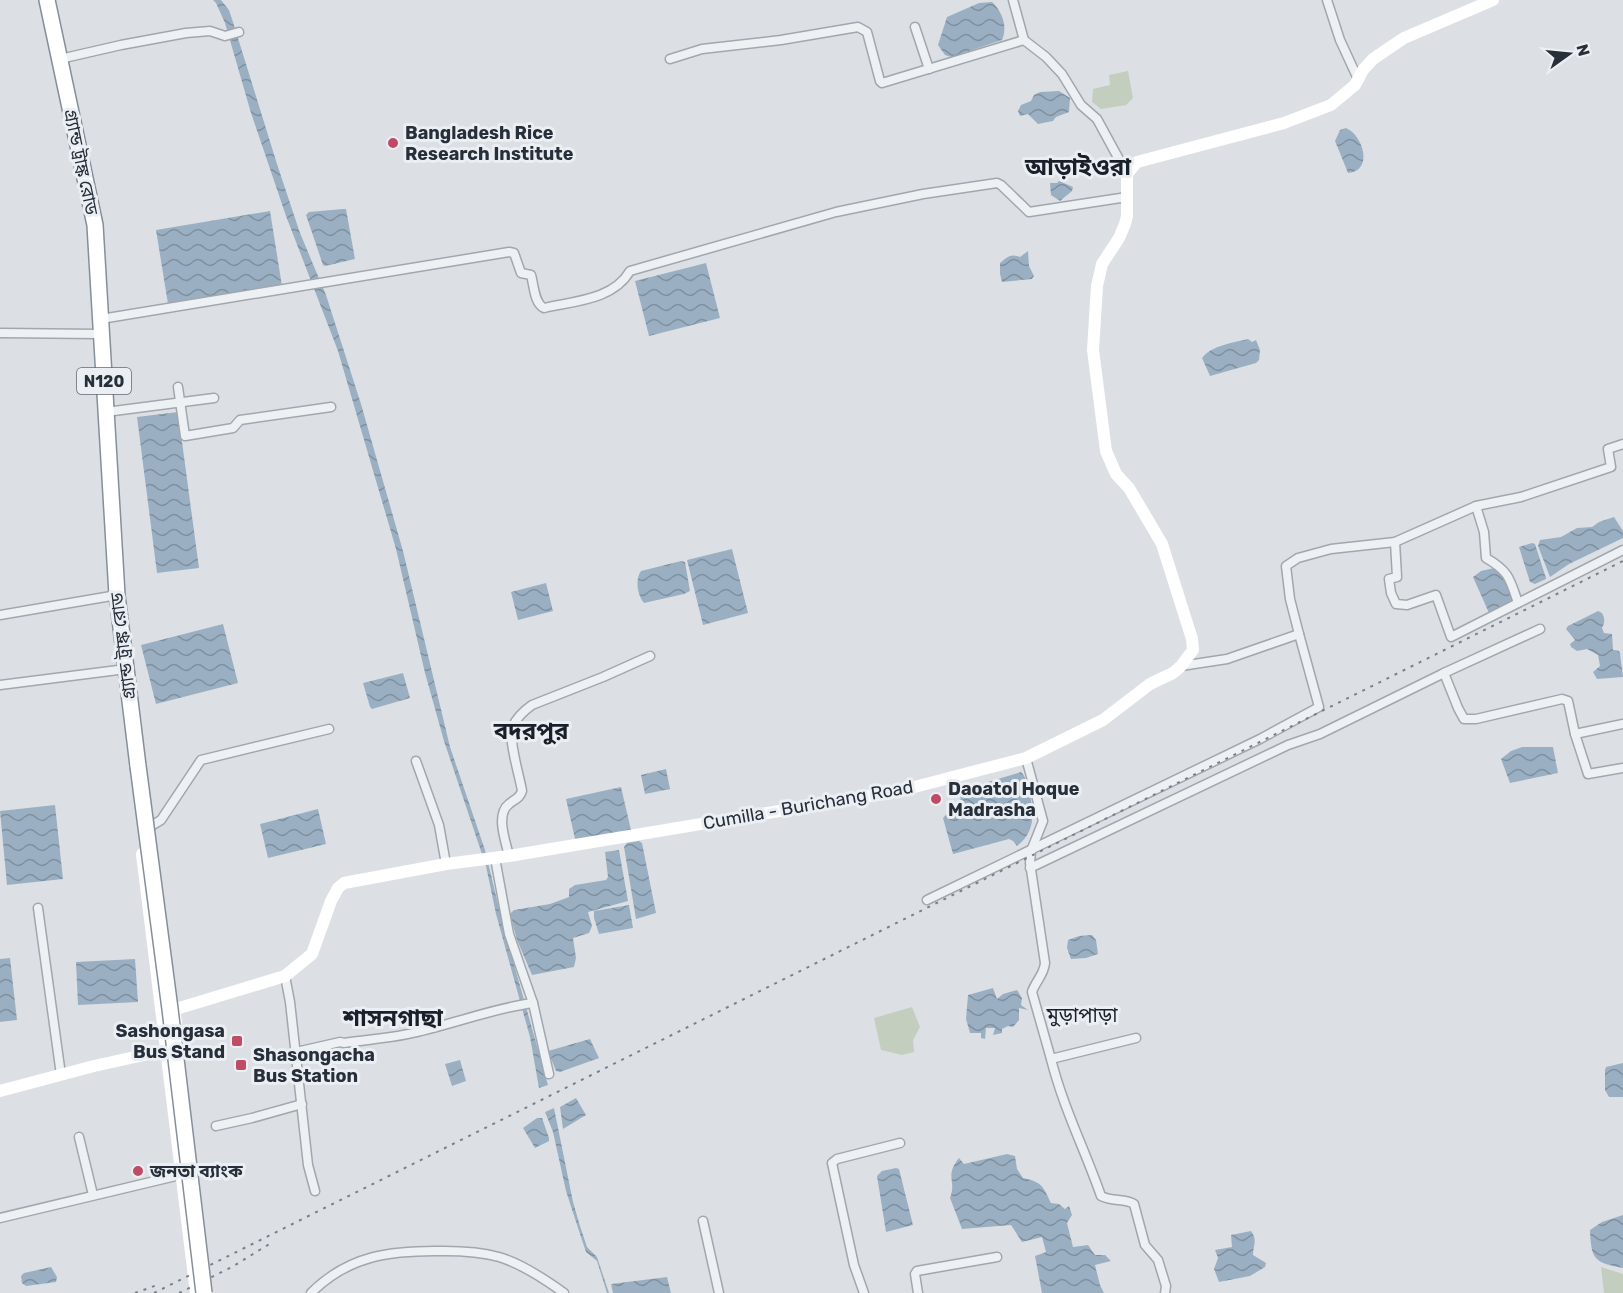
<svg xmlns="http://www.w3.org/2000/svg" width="1623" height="1293" font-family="Rubik,'Noto Sans Bengali',sans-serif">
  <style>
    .park { fill: #c3cebe }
    .water { fill: url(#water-waves) }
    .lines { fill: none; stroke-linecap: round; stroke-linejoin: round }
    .street-casing { stroke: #a2a7ae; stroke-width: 11 }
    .highway-casing { stroke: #858f9a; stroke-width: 18 }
    .street { stroke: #eef1f4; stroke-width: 8 }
    .secondary { stroke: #fff; stroke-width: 12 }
    .highway { stroke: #fff; stroke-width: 15 }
    .rail { stroke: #77818d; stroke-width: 2; stroke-dasharray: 3 6; stroke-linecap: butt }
    .highway-bridge-casing { stroke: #858f9a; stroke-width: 18; stroke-linecap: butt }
    .highway-bridge { stroke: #fff; stroke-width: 15 }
    .poi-dot { fill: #c04b64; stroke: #ebeff3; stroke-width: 2 }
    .labels { text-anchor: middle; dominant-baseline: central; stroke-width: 6; stroke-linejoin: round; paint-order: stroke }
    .shield { fill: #ebeff3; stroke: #626972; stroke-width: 1.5 }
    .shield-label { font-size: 16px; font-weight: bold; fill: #272f3a }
    .poi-label { font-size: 18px; font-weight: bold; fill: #272f3a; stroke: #ebeff3; text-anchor: start }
    .street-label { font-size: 18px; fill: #272f3a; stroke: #ebeff3 }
    .neighbourhood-label { font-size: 20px; fill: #1a202a; stroke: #ebeff3 }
    .district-label { font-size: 24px; font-weight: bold; fill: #1a202a; stroke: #ebeff3 }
  </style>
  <defs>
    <pattern id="water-waves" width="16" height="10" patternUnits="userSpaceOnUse" patternTransform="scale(1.5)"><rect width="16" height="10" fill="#9ab0c2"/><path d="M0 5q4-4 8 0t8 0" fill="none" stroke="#7e909f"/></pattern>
  </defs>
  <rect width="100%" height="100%" fill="#dce0e5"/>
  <g class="park">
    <path d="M1128,71L1133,98L1126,105L1101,109L1092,102L1093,89L1110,85L1109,75Z"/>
    <path d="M912,1007L920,1027L913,1040L914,1052L902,1055L881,1050L874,1018Z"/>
    <path d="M1601,1267L1623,1274V1293H1604Z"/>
  </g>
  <g class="water">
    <path d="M213,0H221L229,10L233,22L277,164L300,233L326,295L361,404L403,551L450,747L485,850L504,929L548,1085L539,1088L530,1037L496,914L486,866L444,741L425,673L396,549L338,351L286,216L251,113L225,23L216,3Z"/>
    <path d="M992,2C1002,11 1008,27 1002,40L951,57L945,55L938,45L947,17L979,3Z"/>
    <path d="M1059,91L1070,98L1069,112L1056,117L1053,121L1038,124L1028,114L1020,116L1018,111L1021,105L1031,101L1034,95L1040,92Z"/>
    <path d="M1346,128C1363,135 1374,171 1348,173L1335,141L1340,130Z"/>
    <path d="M1059,181L1073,187L1072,191L1060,201L1051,195L1050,183H1057Z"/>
    <path d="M343,209H346L355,259L325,266L323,265L306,215L309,212Z"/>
    <path d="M270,211L282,286L168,304L156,230Z"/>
    <path d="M1028,251L1029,266L1034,276L1032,279L1002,282L1000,274V263C1007,257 1011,253 1020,257Z"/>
    <path d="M706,263L720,318L649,336L635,281Z"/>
    <path d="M1248,339L1252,342L1256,340L1260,350L1259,360L1256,363L1210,376L1202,358C1212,345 1233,343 1248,339Z"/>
    <path d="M178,412L199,568L157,573L137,417Z"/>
    <path d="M1614,517L1623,531V538L1569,564L1550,577L1538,546L1540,540L1561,537L1577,528L1592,527L1599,522Z"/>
    <path d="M1532,543L1535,544L1546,578V579L1535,584L1530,582L1519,547Z"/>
    <path d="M732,549L748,613L703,625L687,560Z"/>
    <path d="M681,561L685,562L690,591L684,594L644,603C637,595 635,579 641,571Z"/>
    <path d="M1494,568L1505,575L1513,600L1489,613L1473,577L1481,571Z"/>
    <path d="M546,583L553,611L518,620L511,592Z"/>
    <path d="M1598,611L1602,613C1605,619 1605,622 1602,628L1604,633L1612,634L1613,650L1619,651L1620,653L1623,677L1597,679L1593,672L1600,666L1598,655L1587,649L1577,651L1571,647L1570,644L1575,640L1566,629L1568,626Z"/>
    <path d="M223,624L238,683L156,704L141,645Z"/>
    <path d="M403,673L410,698L372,709L370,707L363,683Z"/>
    <path d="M1522,747H1553L1558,773L1510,783L1501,759L1511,751Z"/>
    <path d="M666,769L670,789L645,794L641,775Z"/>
    <path d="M1021,772C1026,777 1027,783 1029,790C1034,812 1036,832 1017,846L1013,841L1009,839L953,854L943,818L951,810L960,806L961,790Z"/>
    <path d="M621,787L631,830L576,843L566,799Z"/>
    <path d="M55,805L63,879L7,885L0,811Z"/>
    <path d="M318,809L326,844L268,858L260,824Z"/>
    <path d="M639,841L642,843L656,913L636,919L624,847L627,843Z"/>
    <path d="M619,850L628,901L588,912L592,926L589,933L573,938L576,958L574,967L532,975L517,940L510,914L514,910L550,904L569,897V889L575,885L606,880L608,877L605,852Z"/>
    <path d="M629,905L633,928L599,934L594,918V911Z"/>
    <path d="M1092,935L1096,940L1098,954L1086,958L1071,959L1067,948L1068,940L1079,936Z"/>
    <path d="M10,958L17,1020L0,1022V959Z"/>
    <path d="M135,959L138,1002L78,1005L76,962Z"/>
    <path d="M993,988L997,999L1003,994L1017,990L1022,998L1021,1005L1028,1010L1019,1008V1020L1013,1027L1008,1026L1002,1029V1033L993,1035L995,1028H986L985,1039L981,1038V1033H970L966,1019L968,995Z"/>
    <path d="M590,1039L599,1058L560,1072L556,1071L548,1051Z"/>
    <path d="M460,1060L466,1081L452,1086L445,1064Z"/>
    <path d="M1623,1063V1097H1609L1605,1090V1070L1606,1067Z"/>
    <path d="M576,1098L586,1115L563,1129L560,1107Z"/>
    <path d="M554,1108L573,1202L580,1226L587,1247L597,1257L609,1293H607L597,1261L586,1252L578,1228L566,1191L553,1132L545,1112Z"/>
    <path d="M537,1118H542L549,1138V1141L535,1148L523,1128Z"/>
    <path d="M1007,1154L1015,1156L1017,1169L1023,1178C1042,1182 1043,1186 1051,1203L1059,1204L1065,1209L1069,1206L1072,1215L1067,1223L1073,1247L1088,1245L1095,1255H1105L1111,1261L1095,1265L1100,1285L1104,1293H1042L1035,1256L1046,1252L1042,1237L1022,1242L1011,1225L962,1229L950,1198C957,1180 944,1177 959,1158L964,1164Z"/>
    <path d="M896,1168L899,1169L913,1225L886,1232L877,1176L882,1171Z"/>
    <path d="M1623,1215V1268C1594,1263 1591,1259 1590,1230L1602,1222Z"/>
    <path d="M1251,1231C1258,1240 1253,1245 1253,1255L1266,1263L1265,1267L1250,1276L1219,1282L1214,1269L1218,1258L1215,1250L1232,1247L1231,1235Z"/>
    <path d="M51,1267L57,1277L56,1282L26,1286L22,1283L21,1276L24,1273Z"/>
    <path d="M667,1277L671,1293H613L611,1284Z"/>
  </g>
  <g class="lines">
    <defs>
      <g id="street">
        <path d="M1013,0L1024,40L1046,57L1062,74L1081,105L1097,119L1127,174"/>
        <path d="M1327,0L1340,40L1358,79"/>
        <path d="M915,27L929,69"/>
        <path d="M60,59L121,45L186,33L210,31L225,36L239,32"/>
        <path d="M670,59L702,49L781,40L858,27L867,32L880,81L882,83L1024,40"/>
        <path d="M101,319L509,252L514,253L521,273L531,275C534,285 534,303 544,308C574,301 613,300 630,271L836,212L923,194L997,183L1001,185L1029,212L1127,197"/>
        <path d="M0,333L100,334"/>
        <path d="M178,387L185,436L233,428L240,420L331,407"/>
        <path d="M106,412L214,398"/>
        <path d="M1476,506L1484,532L1486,558C1509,571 1510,579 1518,603L1623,550"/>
        <path d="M1395,542L1397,577L1389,579L1391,593L1396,604L1407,605L1436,595L1451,637L1518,603"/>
        <path d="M0,615L117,595"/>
        <path d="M1181,666L1227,659L1299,634L1290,599L1286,566L1298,558L1331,549L1395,542L1476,506L1521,497L1611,467L1608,449L1623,444"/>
        <path d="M1444,673L1540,629"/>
        <path d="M0,685L126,669"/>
        <path d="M1575,734L1623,724"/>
        <path d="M1026,758L1043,821L1031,851L1030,863L1045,963C1044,975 1035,982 1032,992L1051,1059L1136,1038"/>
        <path d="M416,761L439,825L446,864"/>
        <path d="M151,826L161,820L201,760L329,729"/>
        <path d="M509,856C506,842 495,815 509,804C515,799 520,798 522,791C520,777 507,737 513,726C517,717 525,710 532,705L603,677L650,656"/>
        <path d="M495,858L509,934L533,1003L549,1074"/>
        <path d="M1030,868L1288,745L1320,734L1444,673L1458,708L1464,719H1476L1562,699L1568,701L1575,734L1588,774L1623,768"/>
        <path d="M927,900L1260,739L1319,707L1299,634"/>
        <path d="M38,908L61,1075"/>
        <path d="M285,976L290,1002L308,1165L315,1191"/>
        <path d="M296,1052L340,1042L344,1043C370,1039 396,1038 421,1031C459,1022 495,1008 533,1003"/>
        <path d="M1051,1059C1063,1107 1085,1150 1101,1196C1112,1202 1125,1198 1134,1204L1145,1245L1158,1260L1166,1286L1165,1293"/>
        <path d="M216,1126L252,1118L302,1104"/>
        <path d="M79,1137L93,1195"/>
        <path d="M0,1218L180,1175"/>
        <path d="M703,1221L719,1293"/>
        <path d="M311,1293C349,1255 392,1250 444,1251C462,1251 481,1252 499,1257C519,1263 546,1280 564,1293"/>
        <path d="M864,1293L854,1265L832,1163L837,1159L900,1143"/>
        <path d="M918,1293L915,1274L917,1271L997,1257"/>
      </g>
      <path id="highway" d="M47,0L95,225L117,595L138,766"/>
    </defs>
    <use href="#street" class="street-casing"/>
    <use href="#highway" class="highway-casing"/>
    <use href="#street" class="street"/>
    <g class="secondary">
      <path d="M142,854L196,1293"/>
      <path d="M176,1022L174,1011L176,1009L285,976L312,954L331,901L338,888L344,883L446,864L509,856L899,791L1026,758L1103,720L1150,684L1173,673L1181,666L1193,650L1192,639L1162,544L1129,488L1116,474L1106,451L1093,350L1097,286L1102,264L1119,238L1125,224L1127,216V174L1137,162L1284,123L1331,105L1355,85L1363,70L1373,59L1404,38L1493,0"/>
      <path d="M0,1091L94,1066L176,1048L178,1043"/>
    </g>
    <use href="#highway" class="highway"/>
    <g class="rail">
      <path d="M135,1293L160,1284"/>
      <path d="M154,1293L1623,561"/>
      <path d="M179,1293L232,1267L271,1243"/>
    </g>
    <defs>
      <path id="highway-bridge" d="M138,766L170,1009L204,1293"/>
    </defs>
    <use href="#highway-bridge" class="highway-bridge-casing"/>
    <use href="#highway-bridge" class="highway-bridge"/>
  </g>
  <g class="poi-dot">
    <circle cx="393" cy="143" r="6"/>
    <circle cx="936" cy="799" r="6"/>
    <rect x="231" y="1035" width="12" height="12" rx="3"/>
    <rect x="235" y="1059" width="12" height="12" rx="3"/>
    <circle cx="138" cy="1171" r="6"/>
  </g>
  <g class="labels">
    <rect class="shield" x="77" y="368" width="54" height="26" rx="4.5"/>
    <g class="shield-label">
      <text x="104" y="381">N120</text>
    </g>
    <g class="poi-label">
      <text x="405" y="133">Bangladesh Rice<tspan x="405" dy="21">Research Institute</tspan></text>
      <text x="948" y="789">Daoatol Hoque<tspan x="948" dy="21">Madrasha</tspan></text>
      <text x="225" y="1031" text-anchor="end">Sashongasa<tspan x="225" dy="21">Bus Stand</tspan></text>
      <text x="253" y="1055">Shasongacha<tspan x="253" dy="21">Bus Station</tspan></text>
      <text x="150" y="1171">জনতা ব্যাংক</text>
    </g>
    <g class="street-label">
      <text transform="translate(81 162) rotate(78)">গ্র্যান্ড ট্রাঙ্ক রোড</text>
      <text transform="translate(123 646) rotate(-97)">গ্র্যান্ড ট্রাঙ্ক রোড</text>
      <text transform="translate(808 805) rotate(-10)">Cumilla - Burichang Road</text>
    </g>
    <g class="neighbourhood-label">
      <text x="1082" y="1015">মুড়াপাড়া</text>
    </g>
    <g class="district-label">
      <text x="1078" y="167">আড়াইওরা</text>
      <text x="531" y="731">বদরপুর</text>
      <text x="393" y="1018">শাসনগাছা</text>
    </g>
  </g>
  <g transform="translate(1569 54) rotate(75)" stroke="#ebeff3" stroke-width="4.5" paint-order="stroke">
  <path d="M0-4.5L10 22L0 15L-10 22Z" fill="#272f3a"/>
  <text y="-9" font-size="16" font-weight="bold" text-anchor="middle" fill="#272f3a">N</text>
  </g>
</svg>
